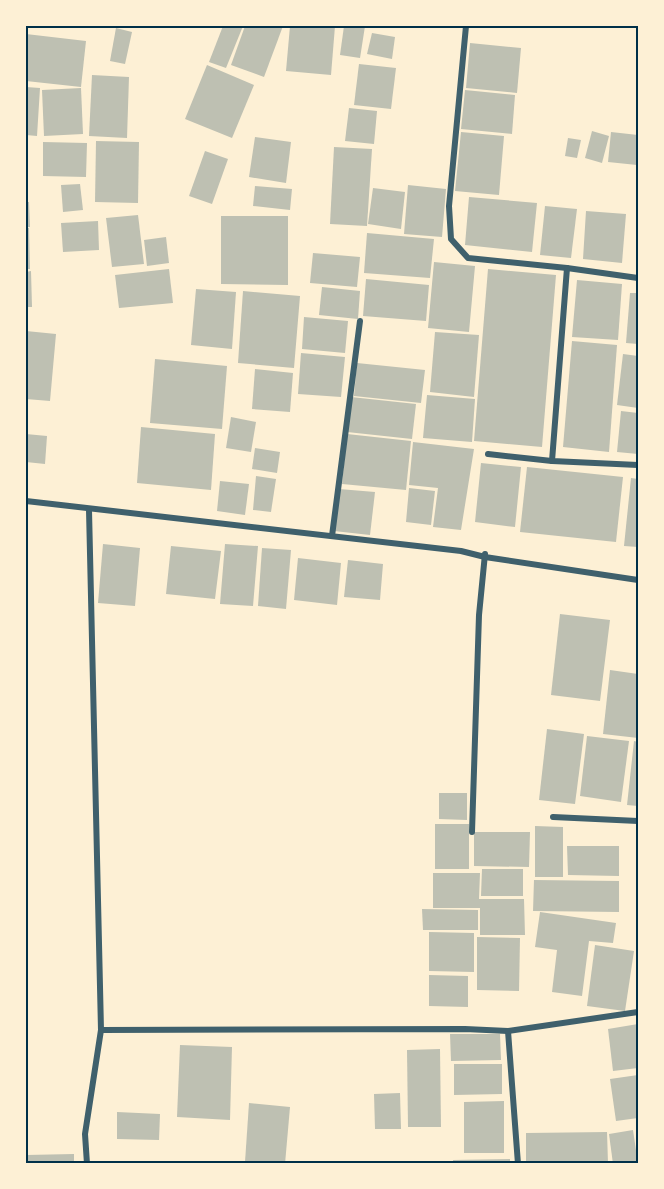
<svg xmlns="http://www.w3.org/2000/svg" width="664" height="1189" font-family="Quicksand,sans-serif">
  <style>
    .building { fill: #bec0b2 }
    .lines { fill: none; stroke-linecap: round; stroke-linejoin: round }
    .minor { stroke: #3f606c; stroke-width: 6 }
    .neatline { fill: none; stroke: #003049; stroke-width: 2 }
  </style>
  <rect width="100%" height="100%" fill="#fdf0d5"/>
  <g class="building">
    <path d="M223,26H243L226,68L209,62Z"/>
    <path d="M245,26H283L264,77L231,65Z"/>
    <path d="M290,26H335L331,75L286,71Z"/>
    <path d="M344,26H365L360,58L340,55Z"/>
    <path d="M116,28L132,32L125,64L110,61Z"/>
    <path d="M372,33L395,37L392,59L367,54Z"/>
    <path d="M26,34L86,41L81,87L26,81Z"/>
    <path d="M470,43L521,48L517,93L466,88Z"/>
    <path d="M359,64L396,68L391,109L354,105Z"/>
    <path d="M207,65L254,85L232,138L185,119Z"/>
    <path d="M92,75L129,77L127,138L89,136Z"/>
    <path d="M26,87L40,88L37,136L26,135Z"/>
    <path d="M81,88L83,134L44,136L42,90Z"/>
    <path d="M465,90L515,95L512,134L461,129Z"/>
    <path d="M349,108L377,111L374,144L345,141Z"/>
    <path d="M592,131L609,136L602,163L585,158Z"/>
    <path d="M461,132L504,136L499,195L455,191Z"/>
    <path d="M611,132L638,135L637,165L608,162Z"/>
    <path d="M255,137L291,142L286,183L249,177Z"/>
    <path d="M568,138L581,140L577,158L565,156Z"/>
    <path d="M96,141L139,142L138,203L95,202Z"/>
    <path d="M43,142L87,143L86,177L43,176Z"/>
    <path d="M334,147L372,149L367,226L330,224Z"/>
    <path d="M205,151L228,159L212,204L189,196Z"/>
    <path d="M80,184L83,210L63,212L61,185Z"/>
    <path d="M408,185L446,189L442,237L404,234Z"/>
    <path d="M255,186L292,189L290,210L253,206Z"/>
    <path d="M373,188L405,192L401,229L368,224Z"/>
    <path d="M469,197L537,203L532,252L465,245Z"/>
    <path d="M26,202H29L30,227H26Z"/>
    <path d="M545,206L577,209L571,258L540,255Z"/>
    <path d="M586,211L626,214L622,263L583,259Z"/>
    <path d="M138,215L144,264L112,267L106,218Z"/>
    <path d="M221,216H288V285L221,284Z"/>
    <path d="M98,221L99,250L63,252L61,223Z"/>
    <path d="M26,228H29L30,269H26Z"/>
    <path d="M367,233L434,239L430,278L364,273Z"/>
    <path d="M166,237L169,263L147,266L144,240Z"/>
    <path d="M313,253L360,257L357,287L310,283Z"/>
    <path d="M434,262L475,266L469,332L428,328Z"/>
    <path d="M169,269L173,303L119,308L115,275Z"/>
    <path d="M488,269L556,275L542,447L474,441Z"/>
    <path d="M31,271L32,307H26V272Z"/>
    <path d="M366,279L429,285L426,321L363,316Z"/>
    <path d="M577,280L622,284L618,340L572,337Z"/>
    <path d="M322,287L360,291L358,319L319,315Z"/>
    <path d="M196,289L236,292L232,349L191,345Z"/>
    <path d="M243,291L300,296L294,368L238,363Z"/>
    <path d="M630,293H638V344L626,343Z"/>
    <path d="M304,317L348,321L345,353L302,349Z"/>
    <path d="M26,331L56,334L50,401L26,399Z"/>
    <path d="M435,332L479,335L474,397L430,392Z"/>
    <path d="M572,341L617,345L609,452L563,447Z"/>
    <path d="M301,353L345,357L341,397L298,394Z"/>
    <path d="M623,354L638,356V408L617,405Z"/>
    <path d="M155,359L227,366L222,429L150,423Z"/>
    <path d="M357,363L425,370L421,403L354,396Z"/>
    <path d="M255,369L293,373L290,412L252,409Z"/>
    <path d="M427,395L475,399L472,442L423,438Z"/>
    <path d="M351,397L416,404L412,439L347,432Z"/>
    <path d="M621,411L638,413V454L617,452Z"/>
    <path d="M231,417L256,422L251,452L226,448Z"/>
    <path d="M141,427L215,434L211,490L137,483Z"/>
    <path d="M26,434L47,436L45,464L26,462Z"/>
    <path d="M347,434L411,441L406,490L342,484Z"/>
    <path d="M413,442L474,449L461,530L433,527L438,488L409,485Z"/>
    <path d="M255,448L280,452L277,473L252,469Z"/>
    <path d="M481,463L521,467L515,527L475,522Z"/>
    <path d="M527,467L623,477L616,542L520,532Z"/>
    <path d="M256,476L276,479L271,512L253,510Z"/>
    <path d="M631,478L638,479V547L624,546Z"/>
    <path d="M220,481L249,484L245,515L217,511Z"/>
    <path d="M409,488L435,491L431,525L406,522Z"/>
    <path d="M339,489L375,492L370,535L334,531Z"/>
    <path d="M103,544L140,548L135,606L98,603Z"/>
    <path d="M225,544L258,546L253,606L220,604Z"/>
    <path d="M171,546L221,551L215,599L166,594Z"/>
    <path d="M262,548L291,550L286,609L258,606Z"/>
    <path d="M298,558L341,563L337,605L294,600Z"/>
    <path d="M348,560L383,564L380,600L344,597Z"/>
    <path d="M560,614L610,620L600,701L551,695Z"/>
    <path d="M610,670L638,674V738L603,734Z"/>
    <path d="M547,729L584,734L575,804L539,800Z"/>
    <path d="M587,736L629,741L621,802L580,796Z"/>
    <path d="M634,741L638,742V806L627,805Z"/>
    <path d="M439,793H467V820L439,819Z"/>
    <rect x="435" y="824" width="34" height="45"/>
    <path d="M535,826L563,827V877H535Z"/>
    <path d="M474,832H530L529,867L474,866Z"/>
    <path d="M567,846H619V876L568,875Z"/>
    <path d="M482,869H523V896H481Z"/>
    <path d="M433,873H480L479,899H524L525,935H480V908H433Z"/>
    <path d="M534,880L619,881V912L533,911Z"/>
    <path d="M422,909L478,910V930H423Z"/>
    <path d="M540,912L616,923L613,943L589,941L582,996L552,992L557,950L535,947Z"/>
    <path d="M429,932L474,933V972L429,971Z"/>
    <path d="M477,937L520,938L519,991L477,990Z"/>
    <path d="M595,945L634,951L625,1011L587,1006Z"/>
    <path d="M429,975L468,976V1007L429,1006Z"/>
    <path d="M638,1024V1068L613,1071L608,1029Z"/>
    <path d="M450,1034H500L501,1060L451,1061Z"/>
    <path d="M180,1045L232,1047L230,1120L177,1117Z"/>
    <path d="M440,1049L441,1127H408L407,1050Z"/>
    <path d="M454,1064H502V1094L454,1095Z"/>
    <path d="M638,1075V1118L616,1121L610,1079Z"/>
    <path d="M400,1093L401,1129H375L374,1094Z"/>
    <path d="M504,1101V1153H464V1102Z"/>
    <path d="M249,1103L290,1107L285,1164L245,1162Z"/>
    <path d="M117,1112L160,1114L159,1140L117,1139Z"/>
    <path d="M633,1130L638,1164H613L609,1134Z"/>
    <path d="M607,1132L608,1164H526V1133Z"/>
    <path d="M74,1154V1164H26V1155Z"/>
    <path d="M510,1159V1164H453V1160Z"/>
  </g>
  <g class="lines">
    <g class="minor">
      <path d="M466,26L449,206L451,239L468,258L567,268L638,278"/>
      <path d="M488,454L552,461L638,465"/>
      <path d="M552,461L567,268"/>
      <path d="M26,501L461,551L485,557L638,580"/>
      <path d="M332,536L360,321"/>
      <path d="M553,817L638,821"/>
      <path d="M472,832L479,615L485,554"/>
      <path d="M101,1030L465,1029L508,1031L638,1012"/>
      <path d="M508,1031L518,1164"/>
      <path d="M87,1164L85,1134L101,1030L89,510"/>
    </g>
  </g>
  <rect width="664" height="1189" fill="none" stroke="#fdf0d5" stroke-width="54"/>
  <rect x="27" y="27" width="610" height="1135" class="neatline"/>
</svg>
